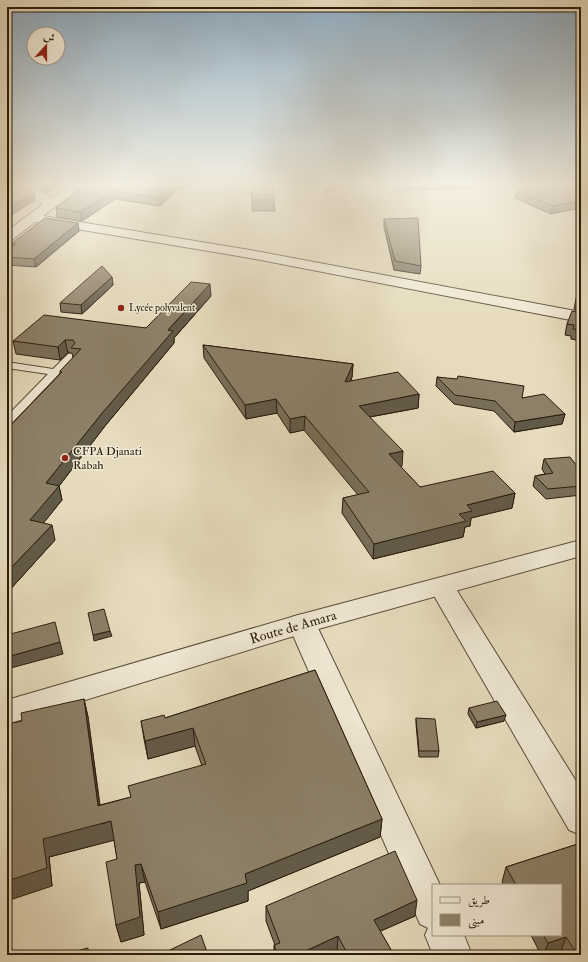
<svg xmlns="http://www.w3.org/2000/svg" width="588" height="962" font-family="'IM FELL Double Pica',Amiri,serif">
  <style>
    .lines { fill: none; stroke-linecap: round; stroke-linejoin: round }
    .service-casing { stroke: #5a4c38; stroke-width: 2 }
    .minor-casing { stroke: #5a4c38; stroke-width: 2 }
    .tertiary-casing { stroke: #5a4c38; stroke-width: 2 }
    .service { fill: #efe8d4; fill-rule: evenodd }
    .minor { fill: #efe8d4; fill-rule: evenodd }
    .tertiary { fill: #efe8d4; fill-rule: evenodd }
    .wall { fill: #786e59; stroke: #2b1c0c }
    .shaded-wall { fill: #625a49; stroke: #2b1c0c }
    .building { fill: #8c8068; stroke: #2b1c0c }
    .poi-dot { fill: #8f2418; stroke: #efe8d4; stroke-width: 1.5 }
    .labels { text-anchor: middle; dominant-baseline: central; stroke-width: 3; stroke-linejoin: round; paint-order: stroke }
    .far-poi-label { font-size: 10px; fill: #2b1c0c; stroke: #efe8d4; text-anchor: start }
    .poi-label { font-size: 12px; fill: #2b1c0c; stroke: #efe8d4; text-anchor: start }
    .near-street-label { font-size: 14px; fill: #2b1c0c; stroke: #efe8d4 }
  </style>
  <rect width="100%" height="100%" fill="#e6dcbd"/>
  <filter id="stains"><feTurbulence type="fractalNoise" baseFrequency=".005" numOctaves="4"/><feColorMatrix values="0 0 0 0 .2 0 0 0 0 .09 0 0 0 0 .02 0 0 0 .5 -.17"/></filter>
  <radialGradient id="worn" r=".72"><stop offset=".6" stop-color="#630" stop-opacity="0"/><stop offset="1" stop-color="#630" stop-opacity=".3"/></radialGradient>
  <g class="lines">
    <defs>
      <path id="service" d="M71,353L74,354L76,356L74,358L11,424L7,425V416L48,374L7,368V362L53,369L68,354Z"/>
      <g id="minor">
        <path d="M7,185L32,186L51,198L70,185H82L81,187L43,216L250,250L581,312V322L250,258L35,222L12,240L7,241V231L43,204L24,191L7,187Z"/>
        <path d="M442,578L451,581L581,789V835L569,830L429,587L433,581Z"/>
        <path d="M302,614L312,617L316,624L440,885H433V935H464L472,955H433L425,935L428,928L420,924L288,624L292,617Z"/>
      </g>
      <path id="tertiary" d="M581,540V556L304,633L7,724V700L302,614Z"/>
    </defs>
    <use href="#service" class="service-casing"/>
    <use href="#minor" class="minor-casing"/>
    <use href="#tertiary" class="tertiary-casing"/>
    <use href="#service" class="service"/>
    <use href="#minor" class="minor"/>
    <use href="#tertiary" class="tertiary"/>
  </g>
  <g class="wall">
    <path d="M32,185H60L46,193Z"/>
    <path d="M88,185H187L183,190H177L160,206L115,199L82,221L57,217L56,208Z"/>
    <path d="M252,185L274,200L275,211H252Z"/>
    <path d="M323,185H338L326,193Z"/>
    <path d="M392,185H473V189L395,190Z"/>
    <path d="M532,185H575L551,214L515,198L517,191L534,187Z"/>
    <path d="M384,219L421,266L420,274L394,270L384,227Z"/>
    <path d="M78,223L79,231L36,267L7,265V250L11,247V244Z"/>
    <path d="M112,277L113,285L82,314L61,312L60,303Z"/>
    <path d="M581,285V311L574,309L576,299Z"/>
    <path d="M211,296L174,338V343L105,426L59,486L62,500L43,523L55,540L7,593V429L60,374V371L73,358L72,353H68L60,360L16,354L13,341L146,328Z"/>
    <path d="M581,313V341L571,339V336L565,335L567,324Z"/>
    <path d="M203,345L353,364L352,377L351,380L419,394L418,408L370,417L402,466H400L420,487L515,493L512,508L471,518L470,526L465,527L463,537L373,559L342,513L343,498L358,495L304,430L290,433L277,413L246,419L204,358Z"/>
    <path d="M437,377L522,398L565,414L562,424L514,432L494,411L454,404L436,386Z"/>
    <path d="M544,459L581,471V495L546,499L533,486L535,476L545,474L542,469Z"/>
    <path d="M315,670L382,819L380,837L248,891V901L161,929L145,882L139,883L144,935L121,942L116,925L117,859L114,840L49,857L52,886L22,721L84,699L88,717L100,805L131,797L202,766L195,746L148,759L144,739L141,721L165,718Z"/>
    <path d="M469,708L504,721L476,728L468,714Z"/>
    <path d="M416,718L439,751L438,757H419L416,724Z"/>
    <path d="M581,843V955H563L561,951L550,955H541L531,935H561V885H504L502,882L506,867Z"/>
    <path d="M266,906L415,916L380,931L394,955H339L337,951L329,955H274V945H275L266,921Z"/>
  </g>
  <g class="shaded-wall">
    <path d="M45,185H60L46,193Z"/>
    <path d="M174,185H177V190L160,206V198Z"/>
    <path d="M183,185H187L183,190Z"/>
    <path d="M328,185H338L326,193V186Z"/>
    <path d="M114,191L115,199L82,221L80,212Z"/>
    <path d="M34,192L35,200L7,218V209Z"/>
    <path d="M581,201V208L551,214L553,206Z"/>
    <path d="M78,223L79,231L36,267L34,259Z"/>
    <path d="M112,277L113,285L82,314L81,305Z"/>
    <path d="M210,284L211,296L174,338V343L105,426L59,486L62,500L34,535L30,520L46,483L168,330Z"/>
    <path d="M65,340L68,353L60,360L58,347Z"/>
    <path d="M353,364L352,377L344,395L345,382Z"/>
    <path d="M419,394L418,408L358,419L359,406Z"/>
    <path d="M276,399L277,413L246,419L245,405Z"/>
    <path d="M565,414L562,424L514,432L515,422Z"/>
    <path d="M305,416L304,430L290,433V419Z"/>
    <path d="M403,451L402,466L388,469L389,454Z"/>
    <path d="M515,493L512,508L471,518L470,526L465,527L463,537L373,559L374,544L459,514L467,505Z"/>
    <path d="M52,525L55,540L7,593V572Z"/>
    <path d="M110,631L112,636L94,641L93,635Z"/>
    <path d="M60,642L63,654L7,669V657Z"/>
    <path d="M84,699L88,717L102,824L111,821L115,840L49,857L52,886L7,901V881L43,839L98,806Z"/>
    <path d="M506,715L504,721L476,728L477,722Z"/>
    <path d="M193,728L195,746L148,759L145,741Z"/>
    <path d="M382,819L380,837L248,891V901L161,929L158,912L245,874Z"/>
    <path d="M141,864L145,882L139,883L144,935L121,942L116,925L135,865Z"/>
    <path d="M417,900L415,916L372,935L374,920Z"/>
    <path d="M338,936L337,951L329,955H297Z"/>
    <path d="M566,937L561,951L550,955H544L548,943Z"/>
  </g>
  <g class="building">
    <path d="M7,185H22L34,192L7,209Z"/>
    <path d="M88,185H174L160,198L114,191L80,212L56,208Z"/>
    <path d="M252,185H273L274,200H252Z"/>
    <path d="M538,185H575L581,192V201L553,206L517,191L539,186Z"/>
    <path d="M45,218L78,223L34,259L7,257V250L16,244H11Z"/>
    <path d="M418,218L421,266L395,261L384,219Z"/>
    <path d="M102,266L112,277L81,305L60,303Z"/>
    <path d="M191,282L210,284L168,330L173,331L103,412L46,483L59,486L30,520L52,525L7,572V429L62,372L60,371L81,349L71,348L75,343L73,340H65L58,347L13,341L44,315L146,328Z"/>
    <path d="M581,285V300L576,299Z"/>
    <path d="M572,311L581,313V330L573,329L574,325L567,324Z"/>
    <path d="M203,345L353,364L345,382L398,372L419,394L359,406L403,451L389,454L420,487L493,471L515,493L467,505L472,511L459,514L466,521L374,544L343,498L369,492L305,416L290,419L276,399L245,405Z"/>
    <path d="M458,376L524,386L522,398L544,394L565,414L515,422L495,401L455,395L437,377L457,379Z"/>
    <path d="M570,457L581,471V486L548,489L535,476L553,473L544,459Z"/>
    <path d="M104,609L110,631L93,635L88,613Z"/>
    <path d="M55,622L60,642L7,657V635Z"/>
    <path d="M315,670L382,819L245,874L247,883L158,912L141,864L135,865L140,917L116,925L106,862L117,859L111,821L43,839L47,868L7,881V724L22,721L21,713L84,699L98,806L131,797L128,786L206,764L193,728L145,741L141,721L164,715L165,718Z"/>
    <path d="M497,701L506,715L477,722L469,708Z"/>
    <path d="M416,718L435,719L439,751H419Z"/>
    <path d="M581,843V955H578L566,937L548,943L543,935H561V885H516L506,867Z"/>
    <path d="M395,851L417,900L374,920L394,955H348L338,936L297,955H278L274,945L280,943L266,906Z"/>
    <path d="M201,935L208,955H172L170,950Z"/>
    <path d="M88,948V955H60Z"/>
    <path d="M144,951V955H129Z"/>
  </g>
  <linearGradient id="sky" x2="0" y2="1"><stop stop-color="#8daabf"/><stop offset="0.58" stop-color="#f4efe1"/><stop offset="1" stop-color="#f4efe1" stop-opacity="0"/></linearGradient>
  <rect width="588" height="319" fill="url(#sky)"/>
  <g class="poi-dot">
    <circle cx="121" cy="308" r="4"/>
    <circle cx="65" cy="458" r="4"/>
  </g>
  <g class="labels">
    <g class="far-poi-label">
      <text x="129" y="308">Lycée polyvalent</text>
    </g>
    <g class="poi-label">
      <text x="73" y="451">CFPA Djanati<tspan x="73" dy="14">Rabah</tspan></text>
    </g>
    <g class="near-street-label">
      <text transform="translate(293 627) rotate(-16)">Route de Amara</text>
    </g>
  </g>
  <rect width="588" height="962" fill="none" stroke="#e6dcbd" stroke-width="24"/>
  <rect x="8" y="8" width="572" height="946" fill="none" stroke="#2b1c0c" stroke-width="2"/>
  <rect x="12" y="12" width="564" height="938" fill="none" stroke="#2b1c0c"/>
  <rect x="432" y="884" width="130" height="52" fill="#efe8d4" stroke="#a19684"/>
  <rect x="440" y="897" width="20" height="6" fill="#efe8d4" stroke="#a19684"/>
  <text x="468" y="904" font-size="12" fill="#2b1c0c">طريق</text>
  <rect x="440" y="914" width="20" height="12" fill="#8c8068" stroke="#a19684"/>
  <text x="468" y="924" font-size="12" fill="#2b1c0c">مبنى</text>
  <g transform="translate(46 46) rotate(21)"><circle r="19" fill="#efe8d4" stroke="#a19684"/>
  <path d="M0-3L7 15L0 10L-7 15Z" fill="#8f2418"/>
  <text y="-6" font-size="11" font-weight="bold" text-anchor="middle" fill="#2b1c0c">ش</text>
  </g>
  <rect width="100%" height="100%" filter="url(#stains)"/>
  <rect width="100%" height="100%" fill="url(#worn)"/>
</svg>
